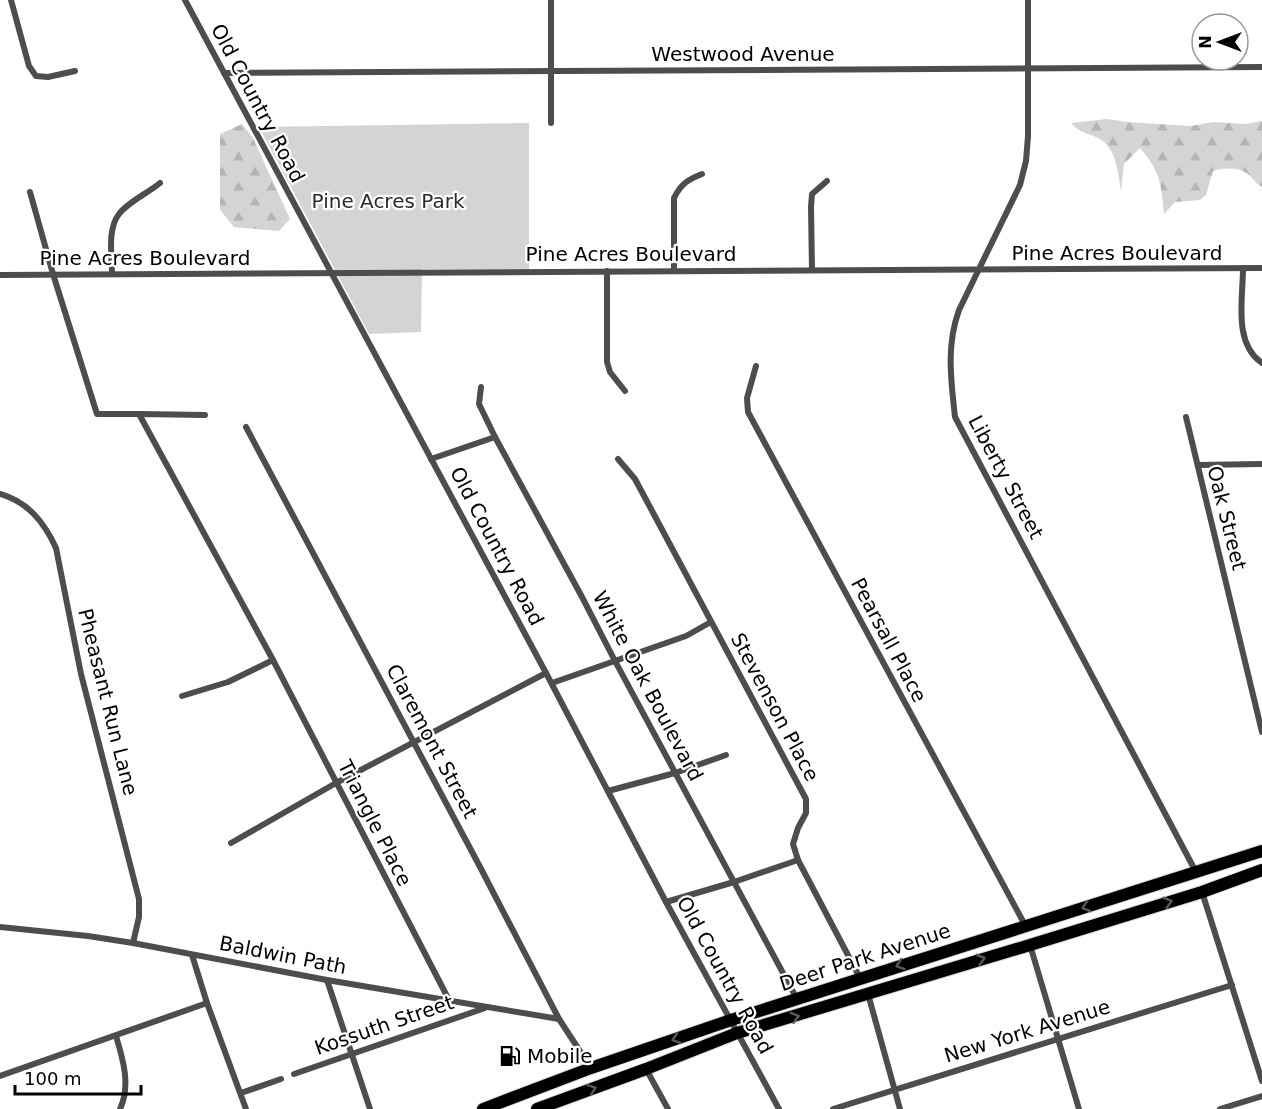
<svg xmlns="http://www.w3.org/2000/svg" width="1262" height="1109" font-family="'DejaVu Sans',sans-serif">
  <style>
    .green { fill: #d4d4d4 }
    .forest { fill: url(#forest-firs) }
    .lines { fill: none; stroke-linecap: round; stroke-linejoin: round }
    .primary-casing { stroke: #dbdbdb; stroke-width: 14 }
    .street { stroke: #4d4d4d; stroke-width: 6 }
    .primary { stroke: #000; stroke-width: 12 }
    .oneway { stroke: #595959 }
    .labels { text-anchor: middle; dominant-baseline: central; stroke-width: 4.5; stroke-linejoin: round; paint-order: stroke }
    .street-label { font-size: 20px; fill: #000; stroke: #fff }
    .park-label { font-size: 20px; fill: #2b2b2b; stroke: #fff }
    .poi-label { font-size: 20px; fill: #000; stroke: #fff; text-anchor: start }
  </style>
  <defs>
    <pattern id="forest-firs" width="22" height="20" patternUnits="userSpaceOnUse" patternTransform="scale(1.5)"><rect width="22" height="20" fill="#d4d4d4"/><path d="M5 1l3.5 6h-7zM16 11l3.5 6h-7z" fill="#b4b4b4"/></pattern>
  </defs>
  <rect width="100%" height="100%" fill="#fff"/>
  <path class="green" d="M529,123V270L422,269L421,332L369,334L259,127Z"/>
  <g class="forest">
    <path d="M1107,119L1127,122L1191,126L1213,122L1245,124L1262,121V187C1257,184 1255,181 1251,177C1243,167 1224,167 1213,171L1206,195L1200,200L1175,202L1164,214C1161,184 1161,172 1140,148L1124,164L1121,191C1118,174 1117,149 1100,139C1089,133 1079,133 1071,123Z"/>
    <path d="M242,124L253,138L290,219L279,231L234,227L220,210V134Z"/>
  </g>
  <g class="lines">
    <defs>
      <g id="primary">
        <path d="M483,1109L591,1068L731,1020L1262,851"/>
        <path d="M537,1109L646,1069L737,1033L1030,945L1202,892L1262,870"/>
      </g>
    </defs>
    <use href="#primary" class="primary-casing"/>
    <g class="street">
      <path d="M11,0L29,66L36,76L48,77L75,71"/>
      <path d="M185,0L546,673L666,902L779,1109"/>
      <path d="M1028,0V136L1026,161L1020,185L959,310C946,346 951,380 955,417L1196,872"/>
      <path d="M224,73L1262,67"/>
      <path d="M551,123V0"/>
      <path d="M30,192L53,274L97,414H139"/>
      <path d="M1243,268C1243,299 1233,343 1262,363"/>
      <path d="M674,270V198C681,184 687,180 702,174"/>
      <path d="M812,270L811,207L812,194L827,181"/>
      <path d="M607,271V362L610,372L625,391"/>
      <path d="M112,274C112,257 107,229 119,214C128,202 148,193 160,183"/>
      <path d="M0,275L1262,268"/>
      <path d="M756,366L747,398L748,412L1025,925"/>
      <path d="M481,387L479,404L495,437L582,597L615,661L797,999"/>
      <path d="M205,415L139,414L273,660L449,1000"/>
      <path d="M1186,417L1262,732"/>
      <path d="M246,427L479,865L559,1019L591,1068"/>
      <path d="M431,459L495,437"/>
      <path d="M618,459L635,479L806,799V813L798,828L793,844L798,860L860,978"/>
      <path d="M1198,465L1262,464"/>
      <path d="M0,494C28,502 44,522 56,548L81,674L139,899V917L133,943"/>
      <path d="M552,683L686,636L711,622"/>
      <path d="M182,696L228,682L273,660"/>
      <path d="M608,791L675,773L726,755"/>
      <path d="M231,843L336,783L546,673"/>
      <path d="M1202,892L1262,1081"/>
      <path d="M666,902L734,882L798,860"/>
      <path d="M0,927L88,936L133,943L327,980L559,1019"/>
      <path d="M1030,945L1079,1109"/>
      <path d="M192,955L207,1003L246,1109"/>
      <path d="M327,980L370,1109"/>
      <path d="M868,994L900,1109"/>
      <path d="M116,1036C123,1059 131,1086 120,1109"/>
      <path d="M646,1069L668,1109"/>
      <path d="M294,1074L485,1008"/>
      <path d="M0,1076L207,1003"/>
      <path d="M241,1093L281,1079"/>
      <path d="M833,1109L1232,985"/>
      <path d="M1220,1109L1262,1096"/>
    </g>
    <use href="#primary" class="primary"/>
  </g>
  <defs><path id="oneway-chevron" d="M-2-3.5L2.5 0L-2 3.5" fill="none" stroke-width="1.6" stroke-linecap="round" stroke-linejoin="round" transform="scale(1.5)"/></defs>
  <g class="oneway">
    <use href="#oneway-chevron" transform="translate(1168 902) rotate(-17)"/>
    <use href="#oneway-chevron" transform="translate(1086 907) rotate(163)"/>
    <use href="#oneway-chevron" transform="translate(981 959) rotate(-16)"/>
    <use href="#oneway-chevron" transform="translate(900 965) rotate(162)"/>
    <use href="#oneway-chevron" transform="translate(795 1017) rotate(-16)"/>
    <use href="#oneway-chevron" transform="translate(676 1039) rotate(161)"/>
    <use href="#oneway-chevron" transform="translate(592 1089) rotate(-20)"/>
  </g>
  <defs>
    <symbol id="fuel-bare" viewBox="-9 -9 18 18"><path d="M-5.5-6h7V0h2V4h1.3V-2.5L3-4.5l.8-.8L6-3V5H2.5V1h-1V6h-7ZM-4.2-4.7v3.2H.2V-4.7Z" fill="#000" stroke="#fff" stroke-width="2.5" paint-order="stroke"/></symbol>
  </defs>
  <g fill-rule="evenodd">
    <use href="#fuel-bare" x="495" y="1041" width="30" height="30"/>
  </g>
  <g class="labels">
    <g class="street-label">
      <text x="743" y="54">Westwood Avenue</text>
      <text transform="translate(258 103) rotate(62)">Old Country Road</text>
      <text x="1117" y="253">Pine Acres Boulevard</text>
      <text x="631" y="254">Pine Acres Boulevard</text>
      <text x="145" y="258">Pine Acres Boulevard</text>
      <text transform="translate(1006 477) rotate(62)">Liberty Street</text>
      <text transform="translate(1227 518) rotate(76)">Oak Street</text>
      <text transform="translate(497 546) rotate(62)">Old Country Road</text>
      <text transform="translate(889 640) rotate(62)">Pearsall Place</text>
      <text transform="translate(648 686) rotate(62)">White Oak Boulevard</text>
      <text transform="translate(108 702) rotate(76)">Pheasant Run Lane</text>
      <text transform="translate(775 707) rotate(62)">Stevenson Place</text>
      <text transform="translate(432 741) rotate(62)">Claremont Street</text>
      <text transform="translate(375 823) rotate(63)">Triangle Place</text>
      <text transform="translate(283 955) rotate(11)">Baldwin Path</text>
      <text transform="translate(865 957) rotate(-18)">Deer Park Avenue</text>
      <text transform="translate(725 975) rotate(61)">Old Country Road</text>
      <text transform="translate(384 1025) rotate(-19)">Kossuth Street</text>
      <text transform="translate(1027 1031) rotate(-17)">New York Avenue</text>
    </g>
    <g class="park-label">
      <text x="388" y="201">Pine Acres Park</text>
    </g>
    <g class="poi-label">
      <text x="527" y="1056">Mobile</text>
    </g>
  </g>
  <g transform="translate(1220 42) rotate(270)"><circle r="28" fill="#ffffff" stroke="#999999" stroke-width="1.5"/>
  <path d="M0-4.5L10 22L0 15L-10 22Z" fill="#000000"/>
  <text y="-9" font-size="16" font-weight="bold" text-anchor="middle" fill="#000000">N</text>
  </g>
  <path d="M15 1085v9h126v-9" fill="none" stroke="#000000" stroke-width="3"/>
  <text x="24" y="1085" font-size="18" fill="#000000" stroke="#ffffff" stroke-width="4.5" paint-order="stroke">100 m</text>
</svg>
